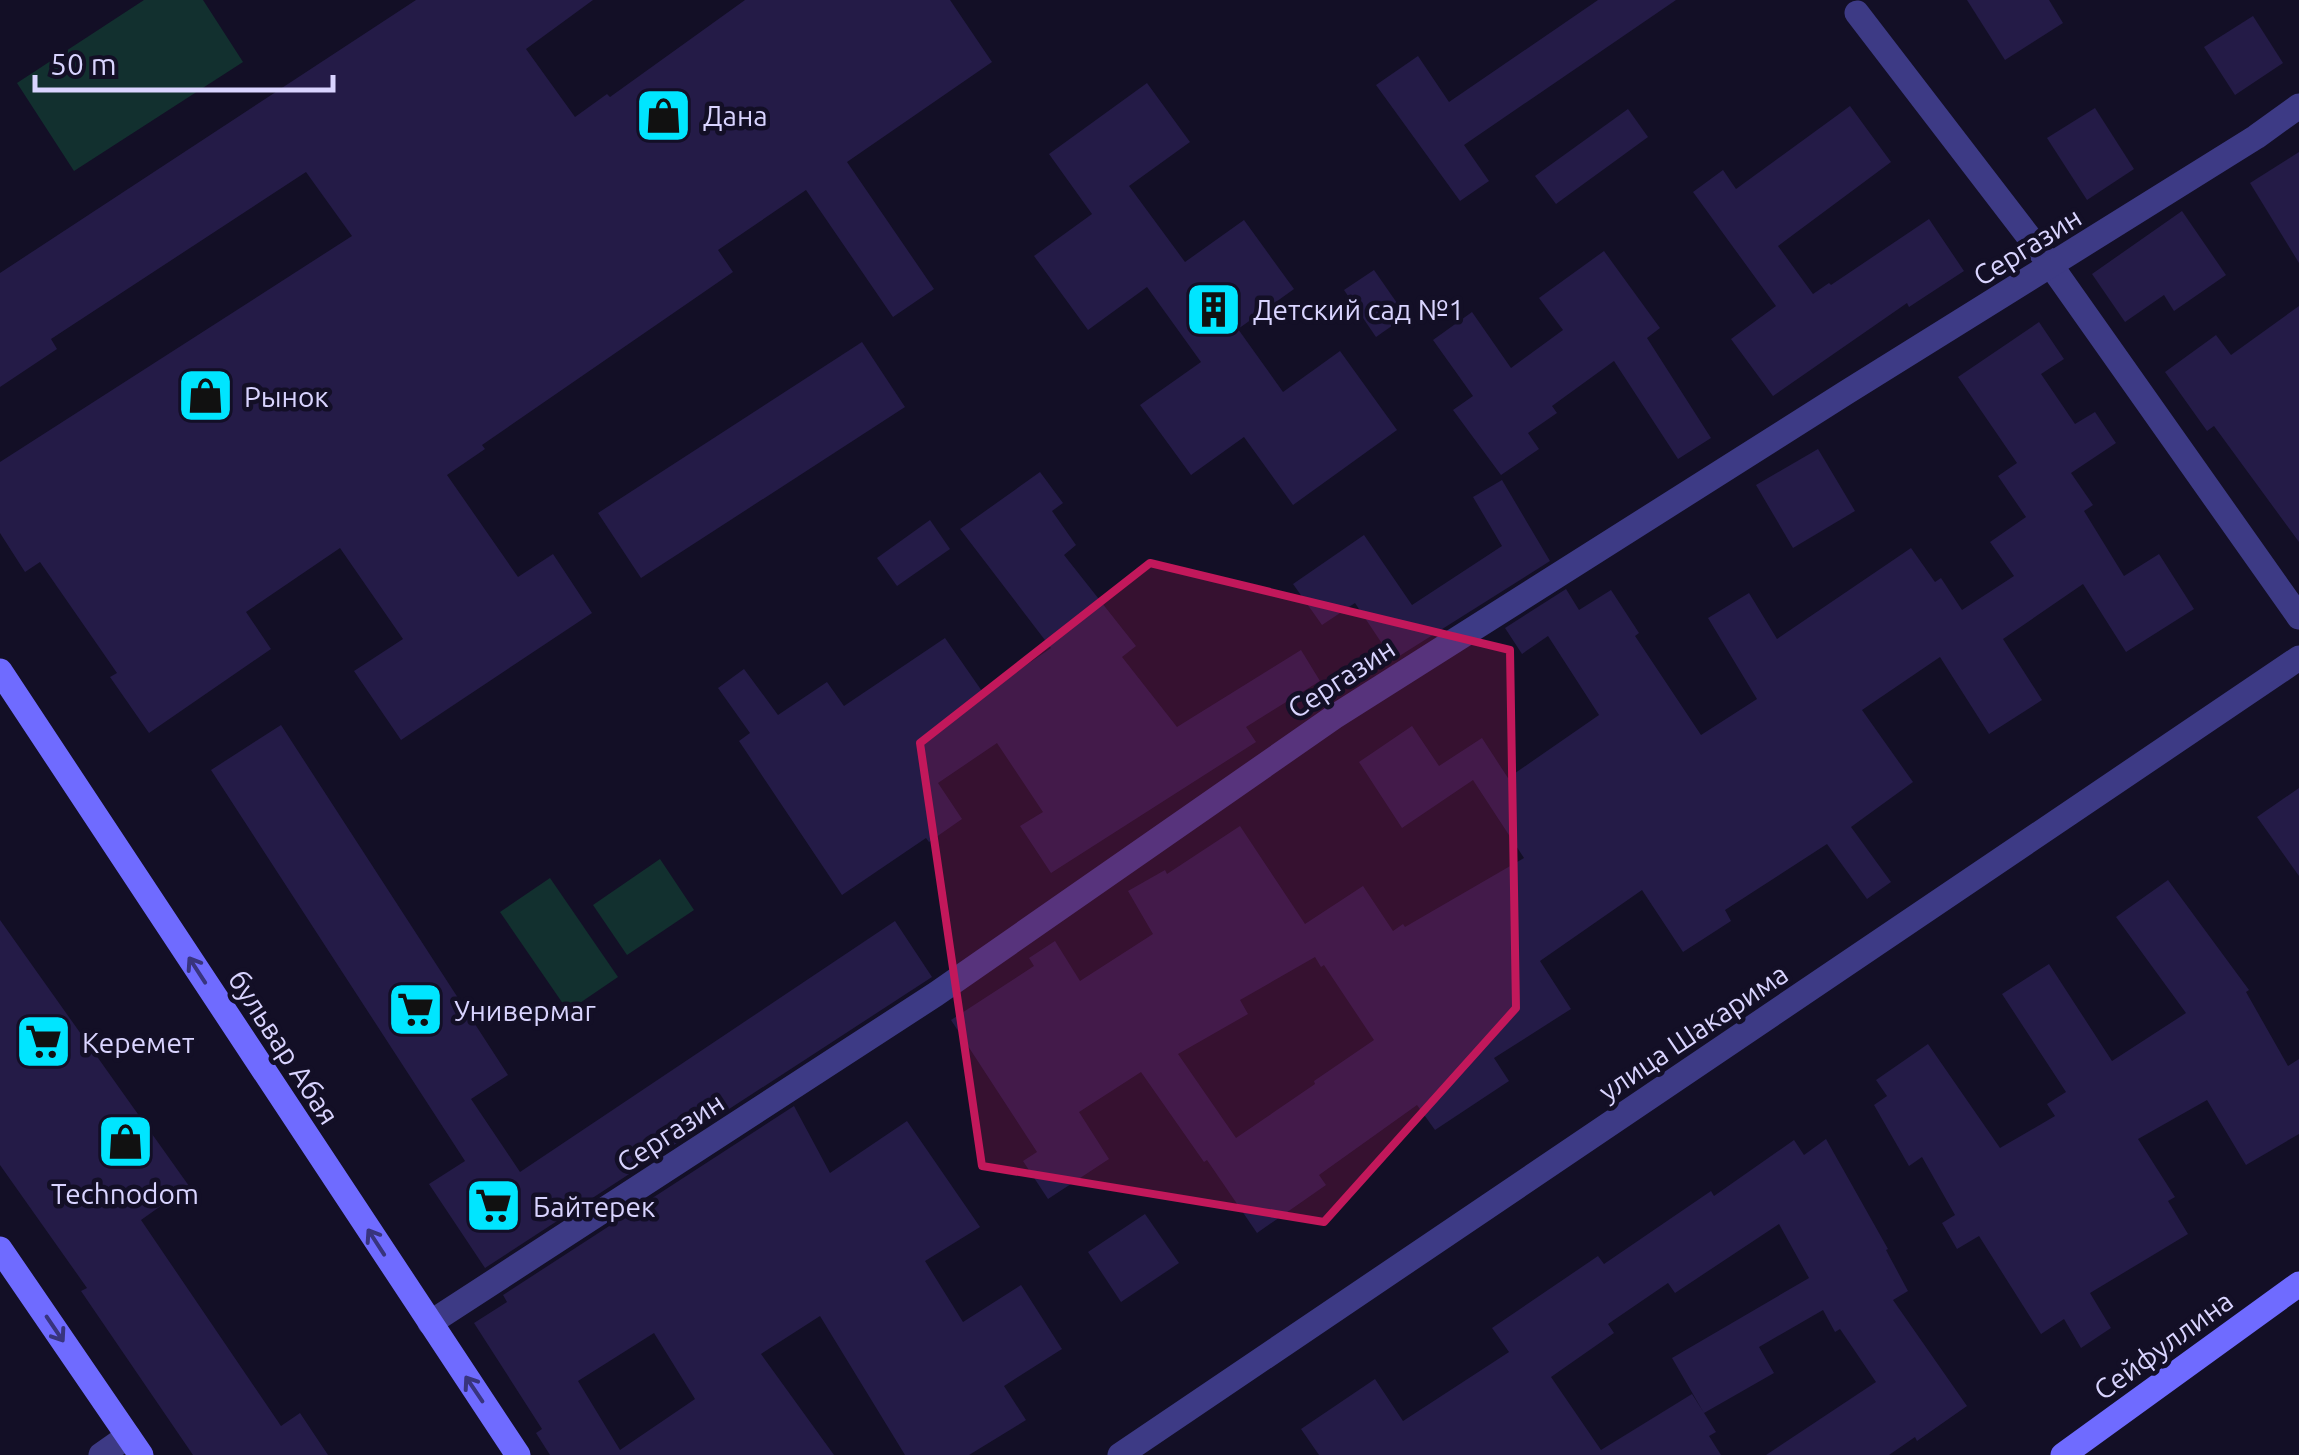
<svg xmlns="http://www.w3.org/2000/svg" width="2299" height="1455" font-family="Ubuntu,sans-serif">
  <style>
    .green { fill: #12302f }
    .building { fill: #241b47; fill-rule: evenodd }
    .lines { fill: none; stroke-linecap: round; stroke-linejoin: round }
    .street { stroke: #3d3a85; stroke-width: 25 }
    .secondary { stroke: #6f6bff; stroke-width: 25 }
    .oneway { stroke: #38347d }
    .marked { fill: #c2185b; fill-opacity: 0.2; stroke: #c2185b; stroke-width: 8; stroke-linejoin: round }
    .labels { text-anchor: middle; dominant-baseline: central; stroke-width: 9; stroke-linejoin: round; paint-order: stroke }
    .poi-label { font-size: 28px; fill: #d9d4ff; stroke: #130f26; text-anchor: start }
    .street-label { font-size: 28px; fill: #d9d4ff; stroke: #130f26 }
  </style>
  <rect width="100%" height="100%" fill="#130f26"/>
  <g class="green">
    <path d="M144,0H203L243,62L74,171L17,83Z"/>
    <path d="M660,859L694,910L627,955L593,905Z"/>
    <path d="M550,878L618,977L568,1011L500,912Z"/>
  </g>
  <g class="building">
    <path d="M416,0H593L526,49L575,117L607,94L610,97L745,0H950L992,62L847,162L934,289L893,317L806,190L718,250L733,272L482,445L485,449L447,475L518,577L553,554L592,613L401,740L354,671L403,639L340,548L246,612L271,649L149,733L110,677L117,673L40,562L25,572L0,533V462L352,236L306,172L51,339L57,349L0,387V273Z"/>
    <path d="M1598,0H1676L1464,145L1489,181L1460,201L1376,85L1418,56L1449,102Z"/>
    <path d="M1967,0H2049L2063,23L2005,60Z"/>
    <path d="M2253,16L2283,63L2235,95L2204,47Z"/>
    <path d="M1147,83L1190,142L1129,186L1185,262L1244,220L1294,289L1238,329L1283,392L1340,351L1397,430L1293,505L1244,437L1191,475L1140,405L1201,362L1147,287L1088,330L1034,256L1092,214L1049,154Z"/>
    <path d="M1850,106L1891,162L1778,246L1813,294L1829,283L1831,285L1929,219L1964,271L1909,307L1907,303L1773,396L1731,339L1776,306L1693,192L1723,170L1736,189Z"/>
    <path d="M2095,108L2134,169L2087,200L2047,138Z"/>
    <path d="M1628,109L1648,137L1556,204L1535,176Z"/>
    <path d="M2299,152V263L2250,183Z"/>
    <path d="M2182,211L2226,275L2174,311L2164,295L2125,322L2092,274Z"/>
    <path d="M1604,251L1660,328L1647,338L1711,438L1678,459L1614,361L1552,406L1557,413L1528,433L1539,449L1501,475L1453,410L1473,396L1433,340L1472,312L1511,368L1563,330L1539,298Z"/>
    <path d="M1374,270L1406,316L1376,337L1344,290Z"/>
    <path d="M2299,306V542L2214,426L2207,431L2165,372L2216,335L2231,355Z"/>
    <path d="M2039,322L2064,359L2041,374L2075,424L2095,412L2116,443L2071,473L2093,505L2084,511L2124,576L2159,554L2194,609L2126,652L2083,584L2003,639L2042,700L1989,734L1940,657L1862,710L1913,782L1851,827L1891,882L1867,899L1827,844L1725,910L1731,921L1683,952L1642,890L1540,961L1571,1009L1494,1058L1509,1081L1435,1130L1417,1105L1319,1175L1326,1185L1257,1233L1207,1160L1204,1162L1141,1072L1079,1112L1109,1159L1048,1199L1023,1161L1037,1152L951,1020L1034,966L1029,958L1055,941L1080,981L1153,934L1128,891L1165,870L1167,874L1240,826L1305,924L1363,886L1393,931L1403,924L1405,927L1524,858L1473,780L1402,828L1359,762L1412,726L1439,766L1482,738L1508,778L1599,715L1548,636L1522,654L1505,628L1566,589L1579,610L1611,590L1639,633L1635,636L1701,735L1757,699L1708,618L1749,593L1777,639L1911,548L1935,582L1941,578L1962,610L2014,576L1990,542L2026,517L1998,476L2017,463L1958,377ZM1315,957L1321,967L1324,965L1374,1040L1314,1081L1315,1084L1236,1138L1178,1054L1248,1014L1240,1000Z"/>
    <path d="M862,342L905,407L641,578L598,513Z"/>
    <path d="M1818,449L1855,511L1793,548L1756,485Z"/>
    <path d="M1040,472L1063,503L1052,511L1076,545L1064,555L1136,646L1122,657L1177,727L1301,650L1320,681L1246,727L1256,742L1051,873L1020,826L1043,812L997,743L938,783L962,819L929,842L926,838L842,895L739,741L750,733L718,688L744,669L778,715L827,682L844,706L945,638L984,694L1051,648L960,529Z"/>
    <path d="M1502,480L1550,561L1393,660L1355,603L1322,625L1293,584L1364,535L1412,605L1502,546L1473,497Z"/>
    <path d="M930,520L950,549L897,586L877,558Z"/>
    <path d="M281,725L508,1075L471,1099L520,1172L895,921L932,977L485,1268L429,1184L465,1161L211,770Z"/>
    <path d="M2299,788V876L2257,817Z"/>
    <path d="M2168,880L2249,990L2246,992L2288,1066L2299,1059V1134L2246,1165L2207,1100L2138,1139L2175,1197L2168,1201L2188,1234L2090,1293L2111,1328L2081,1348L2064,1319L2041,1334L1979,1236L1957,1249L1942,1223L1955,1215L1922,1157L1909,1166L1874,1105L1887,1096L1876,1080L1928,1044L2000,1148L2055,1116L2047,1104L2066,1092L2002,994L2049,964L2112,1061L2186,1013L2116,917Z"/>
    <path d="M0,920L189,1186L141,1220L281,1426L300,1413L328,1455H193L81,1291L87,1288L0,1165Z"/>
    <path d="M794,1106L830,1173L907,1121L980,1227L925,1261L963,1322L1021,1285L1062,1349L1004,1386L1026,1420L969,1455H905L820,1316L761,1354L834,1455H550L536,1433L542,1429L474,1323L507,1302L503,1295ZM654,1333L695,1399L620,1450L578,1381Z"/>
    <path d="M1826,1139L1888,1249L1886,1250L1908,1291L1893,1300L1967,1406L1917,1441L1915,1437L1889,1455H1766L1876,1382L1840,1329L1835,1332L1823,1310L1759,1347L1774,1373L1704,1413L1672,1358L1809,1278L1779,1224L1675,1293L1668,1283L1608,1324L1614,1333L1551,1377L1601,1450L1692,1394L1716,1432L1709,1436L1721,1455H1319L1301,1429L1375,1379L1403,1421L1509,1352L1492,1328L1598,1256L1604,1264L1711,1191L1714,1196L1794,1140L1804,1155Z"/>
    <path d="M1145,1214L1179,1263L1121,1302L1088,1252Z"/>
  </g>
  <g class="lines">
    <g class="street">
      <path d="M1857,13L2052,267L2299,617"/>
      <path d="M430,1323L936,994L1334,717L1847,392L2256,137L2299,106"/>
      <path d="M101,1455L128,1436"/>
      <path d="M1120,1455L2299,658"/>
    </g>
    <g class="secondary">
      <path d="M0,671L518,1455"/>
      <path d="M0,1249L141,1455"/>
      <path d="M2063,1455L2299,1284"/>
    </g>
  </g>
  <defs><path id="oneway-shaft" d="M-6 0H5M1.5-3L5.5 0L1.5 3" fill="none" stroke-width="1.6" stroke-linecap="round" stroke-linejoin="round" transform="scale(2.5)"/></defs>
  <g class="oneway">
    <use href="#oneway-shaft" transform="translate(197 970) rotate(-123)"/>
    <use href="#oneway-shaft" transform="translate(376 1242) rotate(-123)"/>
    <use href="#oneway-shaft" transform="translate(55 1329) rotate(56)"/>
    <use href="#oneway-shaft" transform="translate(474 1389) rotate(-124)"/>
  </g>
  <path class="marked" d="M1150,563L1510,650L1516,1008L1324,1222L982,1166L920,743Z"/>
  <defs>
    <symbol id="shop-square" viewBox="-11 -11 22 22"><rect x="-9" y="-9" width="18" height="18" rx="4" fill="#00e5ff" stroke="#130f26"/><path d="M-5-2.5h2.3a2.7 3.5 0 0 1 5.4 0H5L5.5 6h-11ZM-1.5-2.5h3a1.5 2.3 0 0 0-3 0Z" fill="#111"/></symbol>
    <symbol id="building-square" viewBox="-11 -11 22 22"><rect x="-9" y="-9" width="18" height="18" rx="4" fill="#00e5ff" stroke="#130f26"/><path d="M-4-6H4V6H1V3H-1V6H-4ZM-2.5-4.3h1.7v1.8h-1.7ZM.8-4.3h1.7v1.8H.8ZM-2.5-1h1.7V.8h-1.7ZM.8-1h1.7V.8H.8Z" fill="#111"/></symbol>
    <symbol id="supermarket-square" viewBox="-11 -11 22 22"><rect x="-9" y="-9" width="18" height="18" rx="4" fill="#00e5ff" stroke="#130f26"/><path d="M-6-5.5h2.5l.6 2H6L4.5 2H-2.5L-4.4-4H-6ZM-1.5 3.2a1.3 1.3 0 1 0 .1 0ZM3 3.2a1.3 1.3 0 1 0 .1 0Z" fill="#111"/></symbol>
  </defs>
  <g fill-rule="evenodd">
    <use href="#shop-square" x="632" y="84" width="63" height="63"/>
    <use href="#building-square" x="1182" y="278" width="63" height="63"/>
    <use href="#shop-square" x="174" y="364" width="63" height="63"/>
    <use href="#supermarket-square" x="384" y="978" width="63" height="63"/>
    <use href="#supermarket-square" x="12" y="1010" width="63" height="63"/>
    <use href="#shop-square" x="94" y="1110" width="63" height="63"/>
    <use href="#supermarket-square" x="462" y="1174" width="63" height="63"/>
  </g>
  <g class="labels">
    <g class="poi-label">
      <text x="703" y="115">Дана</text>
      <text x="1253" y="309">Детский сад №1</text>
      <text x="244" y="396">Рынок</text>
      <text x="454" y="1010">Универмаг</text>
      <text x="82" y="1042">Керемет</text>
      <text x="125" y="1193" text-anchor="middle">Technodom</text>
      <text x="533" y="1206">Байтерек</text>
    </g>
    <g class="street-label">
      <text transform="translate(2027 246) rotate(-32)">Сергазин</text>
      <text transform="translate(1341 678) rotate(-33)">Сергазин</text>
      <text transform="translate(1693 1032) rotate(-34)">улица Шакарима</text>
      <text transform="translate(284 1047) rotate(57)">бульвар Абая</text>
      <text transform="translate(670 1132) rotate(-33)">Сергазин</text>
      <text transform="translate(2163 1345) rotate(-36)">Сейфуллина</text>
    </g>
  </g>
  <path d="M35 75v15h298v-15" fill="none" stroke="#d9d4ff" stroke-width="5"/>
  <text x="50" y="75" font-size="30" fill="#d9d4ff" stroke="#130f26" stroke-width="8" paint-order="stroke">50 m</text>
</svg>
